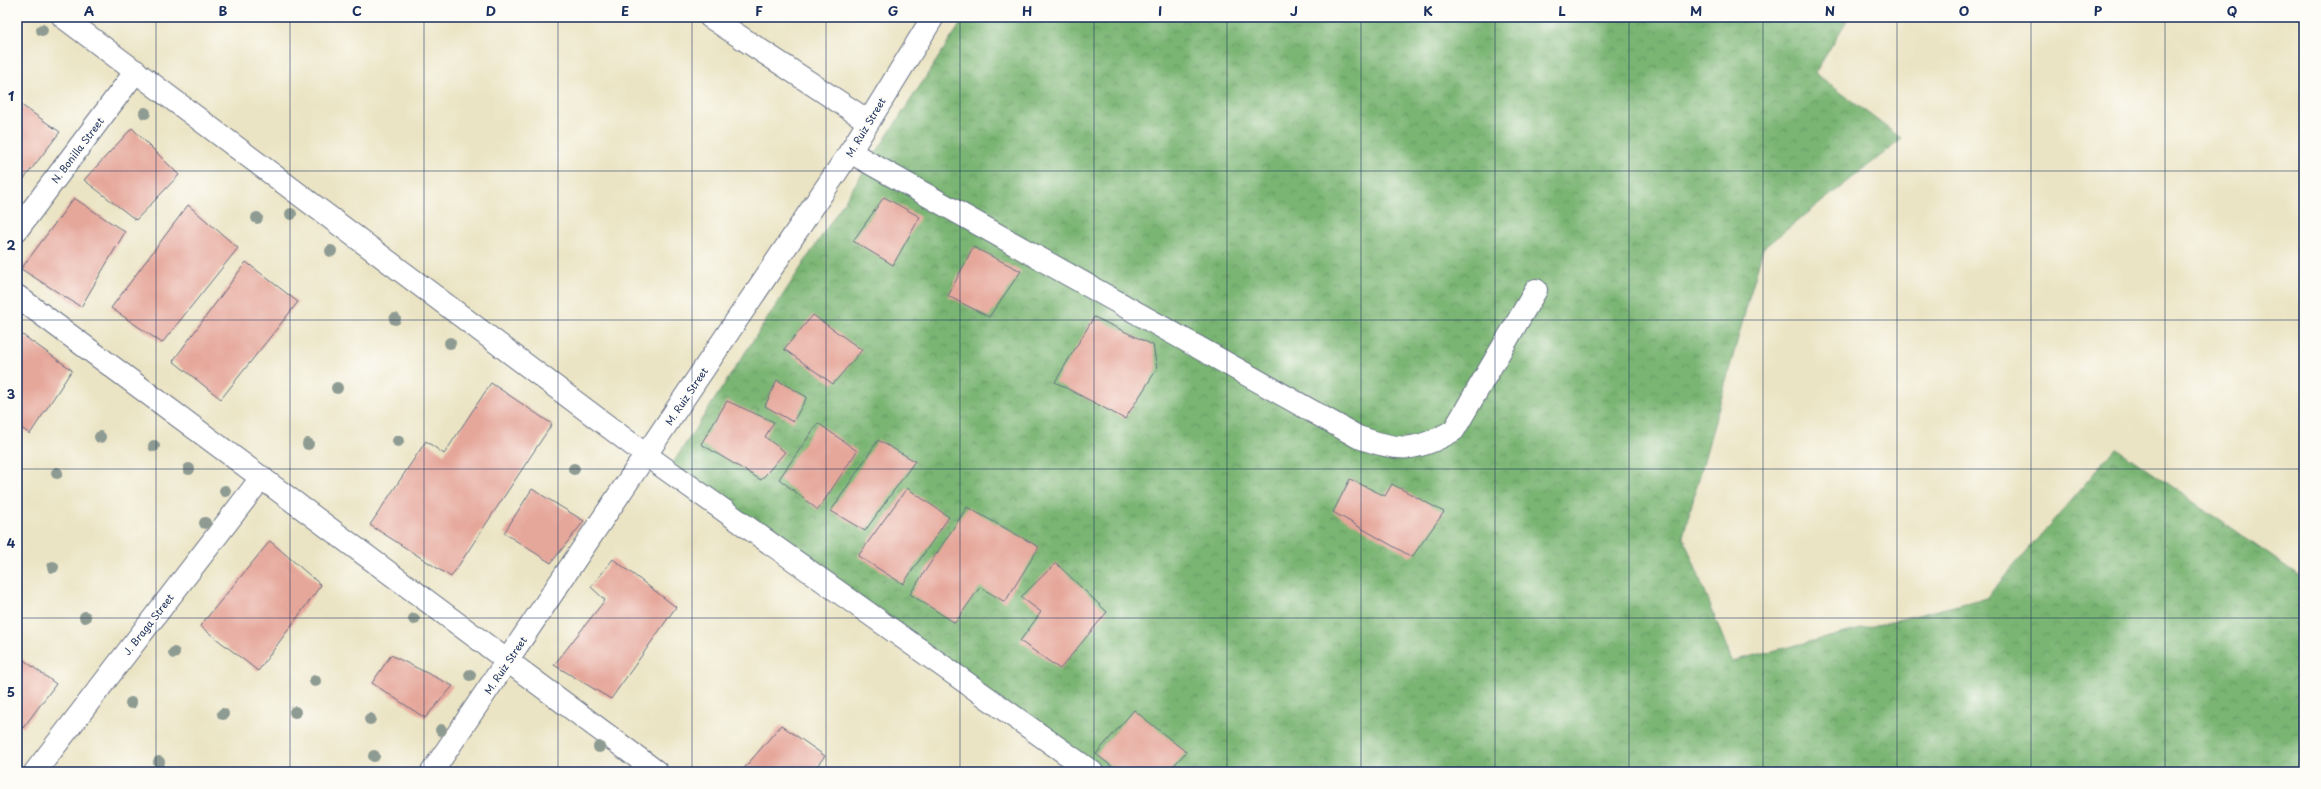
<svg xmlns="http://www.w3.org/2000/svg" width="2321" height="789" font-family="'Playpen Sans',sans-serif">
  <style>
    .forest { fill: url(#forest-crowns); stroke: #4a7268 }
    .building { fill: #e6a79b }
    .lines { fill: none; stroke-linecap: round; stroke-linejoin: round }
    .street-casing { stroke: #646e82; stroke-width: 24 }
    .street { stroke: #fff; stroke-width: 22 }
    .tree { fill: #8e9b92 }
    .grid { fill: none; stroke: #1b2f5e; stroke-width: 1; stroke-opacity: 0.55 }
    .labels { text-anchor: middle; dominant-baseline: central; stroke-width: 3.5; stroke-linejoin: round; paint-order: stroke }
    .street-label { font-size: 10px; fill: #1b2f5e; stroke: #fdfcf7 }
    .neatline { fill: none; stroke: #1b2f5e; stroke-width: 1.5 }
    .grid-label { font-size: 13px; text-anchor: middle; font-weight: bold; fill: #1b2f5e }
  </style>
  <defs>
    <pattern id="forest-crowns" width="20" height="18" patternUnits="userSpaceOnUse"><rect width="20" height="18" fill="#7ab573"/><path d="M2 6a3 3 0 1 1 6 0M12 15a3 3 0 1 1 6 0" fill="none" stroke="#639462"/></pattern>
  </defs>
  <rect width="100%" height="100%" fill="#fdfcf7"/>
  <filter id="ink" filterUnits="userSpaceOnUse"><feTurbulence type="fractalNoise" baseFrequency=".025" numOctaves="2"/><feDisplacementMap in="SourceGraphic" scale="8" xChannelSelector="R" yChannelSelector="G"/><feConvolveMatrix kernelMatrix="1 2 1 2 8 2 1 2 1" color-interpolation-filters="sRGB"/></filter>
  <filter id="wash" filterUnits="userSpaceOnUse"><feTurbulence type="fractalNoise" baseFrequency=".012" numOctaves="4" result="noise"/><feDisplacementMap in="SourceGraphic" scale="16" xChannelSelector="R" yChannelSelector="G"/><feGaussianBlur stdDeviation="0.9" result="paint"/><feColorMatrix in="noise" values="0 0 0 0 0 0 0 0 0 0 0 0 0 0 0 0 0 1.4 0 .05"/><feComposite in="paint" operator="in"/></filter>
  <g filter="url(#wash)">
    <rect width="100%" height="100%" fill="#ebe4c4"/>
    <path class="forest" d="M965,17H1849L1815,73L1902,139L1763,248L1683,536L1732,661L1986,598L2116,448L2304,579V772H1089L667,472Z"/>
    <g id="blocks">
      <g class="building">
        <path d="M17,102L60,132L20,184L17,182Z"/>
        <path d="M132,128L179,175L136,220L84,180Z"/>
        <path d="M884,197L920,217L893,265L853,241Z"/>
        <path d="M74,198L125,232L81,307L21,269Z"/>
        <path d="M188,205L238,248L162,343L111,308Z"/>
        <path d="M973,247L1021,271L989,317L948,296Z"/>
        <path d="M246,262L298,302L221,399L173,361Z"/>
        <path d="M813,315L862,350L833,384L784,349Z"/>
        <path d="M1094,317L1153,345L1157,369L1125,419L1055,382Z"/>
        <path d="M17,331L72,370L30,434L17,425Z"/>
        <path d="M777,380L807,397L793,422L765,406Z"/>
        <path d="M491,383L552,424L451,577L370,525L426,441L444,454Z"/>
        <path d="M727,401L774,422L765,437L785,452L761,480L701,444Z"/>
        <path d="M818,423L857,451L818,510L779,479Z"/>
        <path d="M878,440L915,461L865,531L831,511Z"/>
        <path d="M1350,479L1385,496L1392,484L1444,512L1412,557L1333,512Z"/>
        <path d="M907,488L949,517L903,584L858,556Z"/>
        <path d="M532,489L584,521L551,563L504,533Z"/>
        <path d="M967,507L1039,547L1005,602L980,587L955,623L910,594Z"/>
        <path d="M270,541L321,585L258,671L200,626Z"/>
        <path d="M613,559L676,607L611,699L554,665L605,600L591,587Z"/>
        <path d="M1056,563L1107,612L1060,669L1020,641L1041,612L1021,597Z"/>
        <path d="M17,655L56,684L23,728L17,723Z"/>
        <path d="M391,655L453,686L425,718L372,683Z"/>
        <path d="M1134,710L1186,752L1168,772H1119L1096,754Z"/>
        <path d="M781,725L825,756L812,772H741Z"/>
      </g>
    </g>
  </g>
  <g filter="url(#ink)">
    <use href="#blocks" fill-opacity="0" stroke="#646e82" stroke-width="1"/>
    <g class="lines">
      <defs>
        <g id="street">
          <path d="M63,17L646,455L1092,772"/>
          <path d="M710,17L868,121"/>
          <path d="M850,152L1358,437C1399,451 1415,453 1454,430L1536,290"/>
          <path d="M17,230L136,71"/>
          <path d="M17,296L657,772"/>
          <path d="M35,772L262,477"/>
          <path d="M432,772L850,152L933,17"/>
        </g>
      </defs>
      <use href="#street" class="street-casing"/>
      <use href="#street" class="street"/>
    </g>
    <g class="tree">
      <circle cx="42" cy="30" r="6"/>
      <circle cx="145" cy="113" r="6"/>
      <circle cx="291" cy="214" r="6"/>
      <circle cx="257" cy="218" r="6"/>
      <circle cx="331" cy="251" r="6"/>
      <circle cx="395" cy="319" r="6"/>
      <circle cx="450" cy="343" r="6"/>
      <circle cx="337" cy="388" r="6"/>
      <circle cx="100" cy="437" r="6"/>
      <circle cx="398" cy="441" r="6"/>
      <circle cx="308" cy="444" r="6"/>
      <circle cx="154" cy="446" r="6"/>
      <circle cx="189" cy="469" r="6"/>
      <circle cx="574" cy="469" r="6"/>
      <circle cx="57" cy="473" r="6"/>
      <circle cx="225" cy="491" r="6"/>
      <circle cx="205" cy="523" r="6"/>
      <circle cx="53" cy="567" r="6"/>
      <circle cx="85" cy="617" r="6"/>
      <circle cx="414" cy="619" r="6"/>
      <circle cx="174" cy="653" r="6"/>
      <circle cx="470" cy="675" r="6"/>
      <circle cx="315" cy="681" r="6"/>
      <circle cx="131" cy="703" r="6"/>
      <circle cx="295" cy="712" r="6"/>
      <circle cx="223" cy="714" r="6"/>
      <circle cx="370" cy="719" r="6"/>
      <circle cx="441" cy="730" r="6"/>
      <circle cx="599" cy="747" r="6"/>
      <circle cx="374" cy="756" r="6"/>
      <circle cx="159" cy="762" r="6"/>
    </g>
  </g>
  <path class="grid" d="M156,17V772M290,17V772M424,17V772M558,17V772M692,17V772M826,17V772M960,17V772M1094,17V772M1227,17V772M1361,17V772M1495,17V772M1629,17V772M1763,17V772M1897,17V772M2031,17V772M2165,17V772M17,171H2304M17,320H2304M17,469H2304M17,618H2304"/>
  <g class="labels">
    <g class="street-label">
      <text transform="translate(865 127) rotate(-59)">M. Ruiz Street</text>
      <text transform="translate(77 150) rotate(-53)">N. Bonilla Street</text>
      <text transform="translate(686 396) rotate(-56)">M. Ruiz Street</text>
      <text transform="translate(148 624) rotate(-52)">J. Braga Street</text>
      <text transform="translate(505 665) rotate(-56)">M. Ruiz Street</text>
    </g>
  </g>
  <rect width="2321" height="789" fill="none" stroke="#fdfcf7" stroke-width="44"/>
  <rect x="22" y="22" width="2277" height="745" class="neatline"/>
  <g class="grid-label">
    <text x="89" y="16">A</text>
    <text x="223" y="16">B</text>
    <text x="357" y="16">C</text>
    <text x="491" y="16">D</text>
    <text x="625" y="16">E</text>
    <text x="759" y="16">F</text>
    <text x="893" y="16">G</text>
    <text x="1027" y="16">H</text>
    <text x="1160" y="16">I</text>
    <text x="1294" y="16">J</text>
    <text x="1428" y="16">K</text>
    <text x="1562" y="16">L</text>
    <text x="1696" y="16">M</text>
    <text x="1830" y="16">N</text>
    <text x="1964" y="16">O</text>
    <text x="2098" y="16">P</text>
    <text x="2232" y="16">Q</text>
    <text x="11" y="101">1</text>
    <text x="11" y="250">2</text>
    <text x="11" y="399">3</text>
    <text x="11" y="548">4</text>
    <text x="11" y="697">5</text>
  </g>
</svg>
